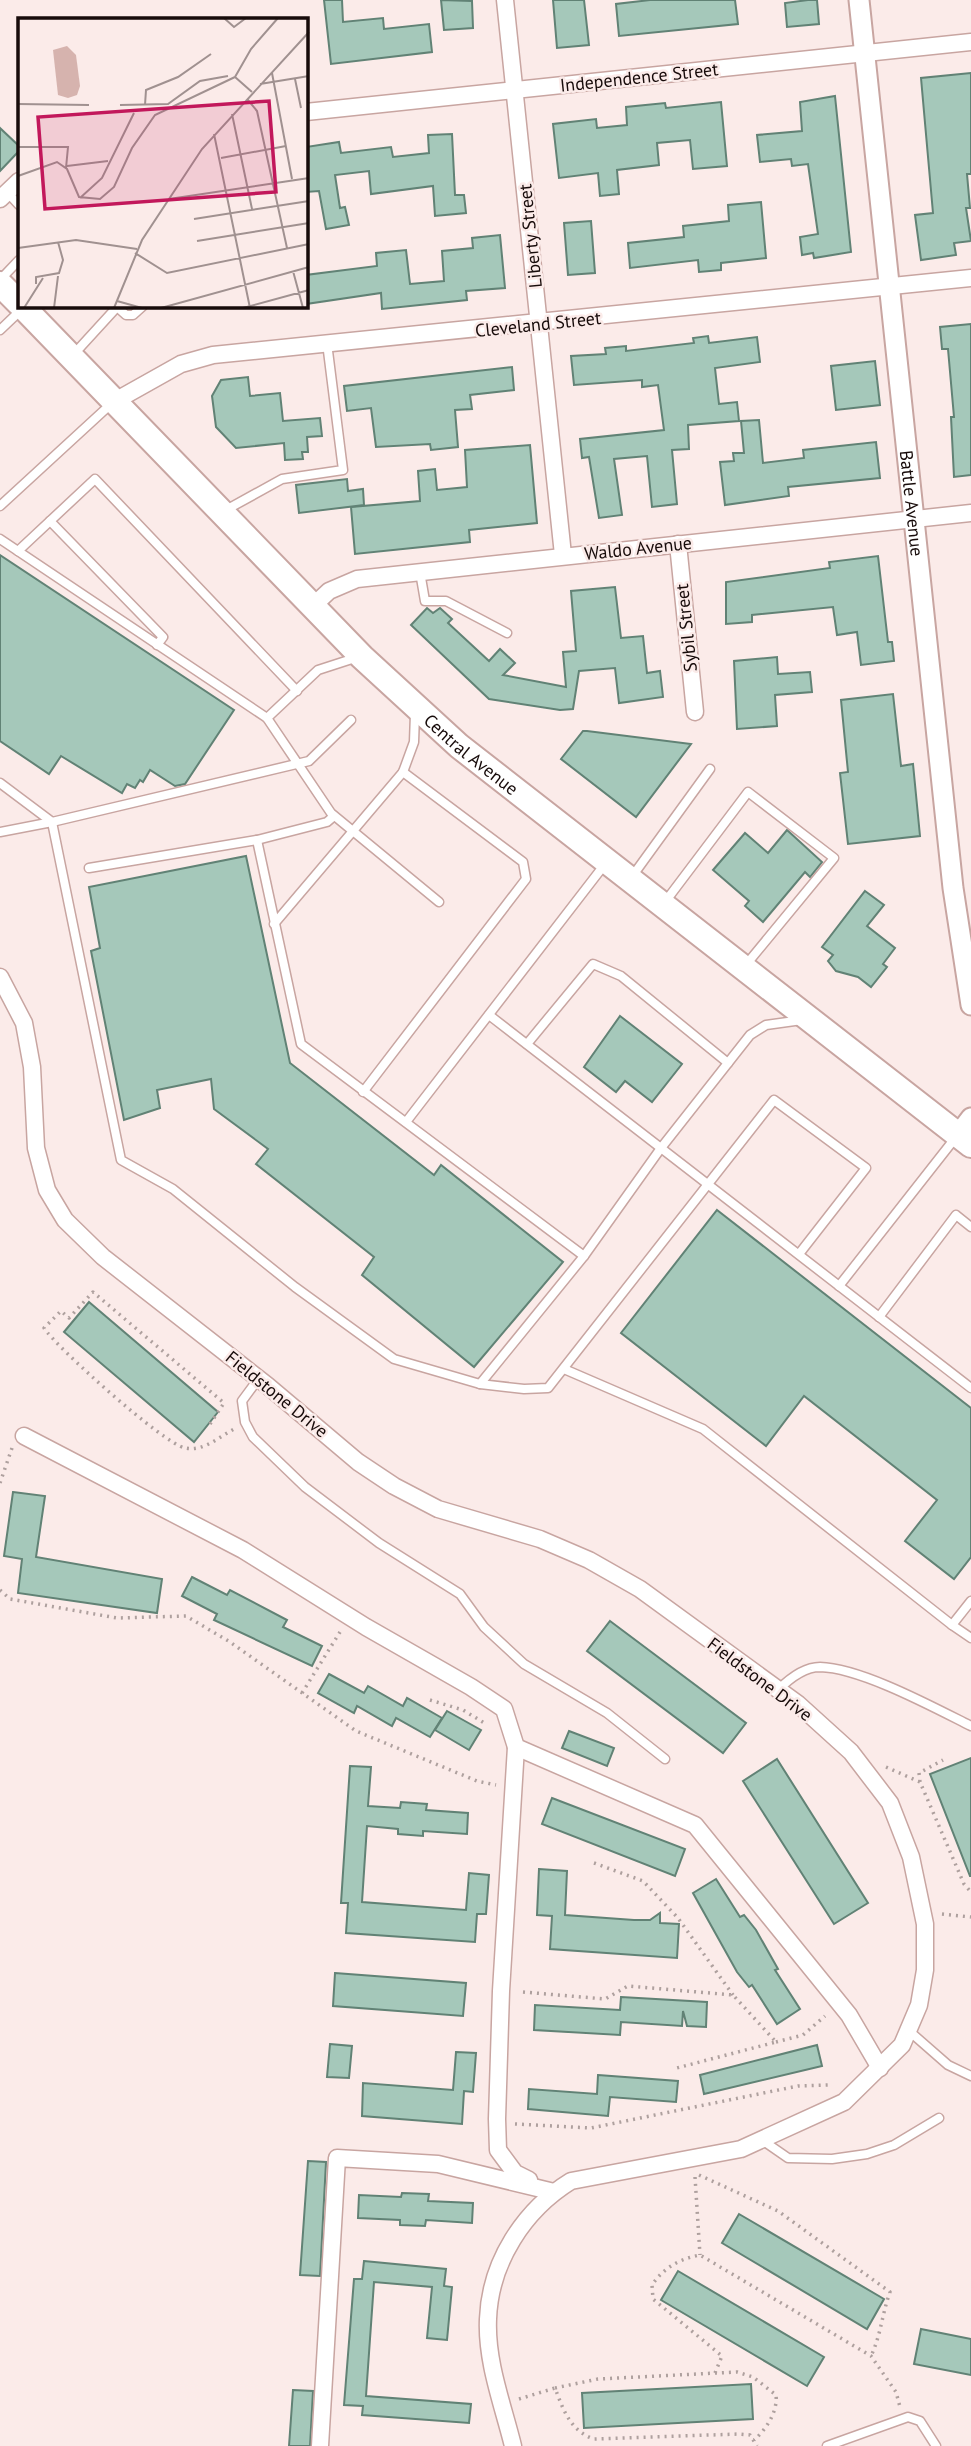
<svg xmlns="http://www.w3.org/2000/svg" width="971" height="2446" font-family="'PT Sans',sans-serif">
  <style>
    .building { fill: #a5c8ba; stroke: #618275; stroke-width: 2 }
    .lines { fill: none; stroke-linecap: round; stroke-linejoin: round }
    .service-casing { stroke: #c8a5a1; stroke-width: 11 }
    .minor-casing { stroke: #c8a5a1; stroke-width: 19 }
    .tertiary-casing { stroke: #c8a5a1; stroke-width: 23 }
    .primary-casing { stroke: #c8a5a1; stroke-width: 28 }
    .path { stroke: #aea09e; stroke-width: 3.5; stroke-dasharray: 2 5; stroke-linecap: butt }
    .service { stroke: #fff; stroke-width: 8 }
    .minor { stroke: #fff; stroke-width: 16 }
    .tertiary { stroke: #fff; stroke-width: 19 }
    .primary { stroke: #fff; stroke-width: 24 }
    .labels { text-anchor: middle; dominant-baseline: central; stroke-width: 5; stroke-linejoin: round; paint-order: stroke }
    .street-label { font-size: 18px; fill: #170b0a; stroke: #fbebe9 }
    .inset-road { fill: none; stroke: #a09190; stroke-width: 2 }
    .view { fill: #c2185b; fill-opacity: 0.15; stroke: #c2185b; stroke-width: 3.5 }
    .inset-edge { fill: none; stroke: #170b0a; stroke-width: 3.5 }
  </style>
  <rect width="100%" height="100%" fill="#fbebe9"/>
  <g class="building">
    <path d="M324,0H342L343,22L383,18L384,29L429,24L432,52L331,64Z"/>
    <path d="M441,0L472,1L473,28L444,30Z"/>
    <path d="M553,0H584L589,45L557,48Z"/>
    <path d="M650,0H735L738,24L619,36L616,4Z"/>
    <path d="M808,0H817L819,24L787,27L785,3Z"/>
    <path d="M971,73V174H967L970,208H966L971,241L954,243L956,255L921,260L915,215L933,213L921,78Z"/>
    <path d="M835,96L851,252L814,258L813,253L802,255L800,237L818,234L808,164L792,166L791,159L760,162L757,135L802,131L800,102Z"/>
    <path d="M721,102L727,166L693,169L690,140L657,143L659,165L617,170L619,194L600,196L598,173L559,178L553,124L596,119L597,128L627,125L626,107L665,103L666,108Z"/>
    <path d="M0,128L19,146V151L0,171Z"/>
    <path d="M452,134L455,195H464L466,213L435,216L433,186L371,194L369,171L335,175L340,208L345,207L349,225L326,229L319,191L306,192V147L339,142L341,153L391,147L393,157L429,153L428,135Z"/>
    <path d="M761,202L766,258L721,263V270L699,272L698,260L630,268L628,243L684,237L683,226L729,221L728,205Z"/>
    <path d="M591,221L595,273L568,275L564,223Z"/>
    <path d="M500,235L505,288L466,291L467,300L382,309L381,293L306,304V275L377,266L376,253L406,250L410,284L444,281L442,251L473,248L472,238Z"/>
    <path d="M971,324V475L954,477L951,417H954L948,349H942L940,327Z"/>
    <path d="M708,336L709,343L757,337L760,362L715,368L719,404L737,402L739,421L688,425L689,449L672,450L677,504L652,507L647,456L614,459L622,515L599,518L589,457L582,458L580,439L664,430L658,385L642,387V380L574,385L571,356L606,354L605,348L626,346V351L694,343L693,338Z"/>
    <path d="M875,361L880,405L836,410L831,366Z"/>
    <path d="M512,367L514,390L470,395L472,409L455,410L458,447L431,450L430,444L376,447L371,408L347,411L344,386Z"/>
    <path d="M248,377L250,396L280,393L283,421L320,418L322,436L307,437L308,452H302L303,459L285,460L284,443L236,448L216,427L212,396L221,380Z"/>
    <path d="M759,420L763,463L804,458L803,450L876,442L880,478L788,487L789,496L725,505L720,462L734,461L733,453H744L741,421Z"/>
    <path d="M530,445L537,523L469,530L470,542L355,554L351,507L420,501L418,471L435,469L437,490L467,487L465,450Z"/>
    <path d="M347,479L348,491L363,489L364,505L299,513L296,485Z"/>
    <path d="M0,555L234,710L185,784L175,786L150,770L143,782L140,780L135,788L127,784L122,793L61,756L49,774L0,741Z"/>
    <path d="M878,556L888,642H892L894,661L861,665L857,632L837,635L833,607L752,615V622L726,624V582L830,568L829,562Z"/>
    <path d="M615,587L621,638L643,636L647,673L660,671L663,697L619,703L615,668L579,671L573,709L560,710L489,699L411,625L427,608L433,613L440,608L452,619L448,623L489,661L500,649L515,663L503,675L566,687L563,652L576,651L571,591Z"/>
    <path d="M777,657L778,674L810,672L812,692L775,695L777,726L737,729L734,661Z"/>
    <path d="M893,694L901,766L913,764L920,836L848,844L840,773L848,772L841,700Z"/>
    <path d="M583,731H587L691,744L636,817L561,759Z"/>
    <path d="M787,830L822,862L810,877L805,872L763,922L745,906L749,901L713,870L745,833L768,853Z"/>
    <path d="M246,856L290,1063L434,1175L441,1165L563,1262L474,1367L362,1275L374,1257L256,1164L268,1149L214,1109L211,1079L157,1090L160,1108L124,1120L91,951L100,948L89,887Z"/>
    <path d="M865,891L884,905L867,926L895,948L883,964L887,967L871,987L858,977L836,971L828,961L833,955L822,947Z"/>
    <path d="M620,1016L682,1064L652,1102L625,1081L616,1092L584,1067Z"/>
    <path d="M717,1210L971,1408V1557L954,1579L905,1541L937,1500L804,1396L766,1446L621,1333Z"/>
    <path d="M89,1302L218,1412L194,1442L64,1332Z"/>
    <path d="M13,1492L45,1496L36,1557L162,1579L157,1613L18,1593L22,1559L4,1556Z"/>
    <path d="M192,1577L227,1595L230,1590L287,1620L283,1627L322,1646L312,1666L214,1620L217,1614L182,1596Z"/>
    <path d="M610,1621L746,1723L723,1753L587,1651Z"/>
    <path d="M329,1674L364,1693L368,1686L403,1706L407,1698L442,1718L430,1737L396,1718L392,1726L357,1706L354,1713L318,1693Z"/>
    <path d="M447,1711L481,1730L469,1750L435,1730Z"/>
    <path d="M569,1731L614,1748L607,1766L562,1748Z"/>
    <path d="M971,1758V1876H970L930,1774Z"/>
    <path d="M777,1759L868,1903L834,1924L743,1781Z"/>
    <path d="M350,1766L371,1767L368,1806L400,1808L401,1802L427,1804L426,1810L468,1813L467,1834L423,1831V1836L398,1834V1829L367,1826L362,1902L466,1910L469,1873L489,1875L486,1914H477L475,1942L346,1933L348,1903H341Z"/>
    <path d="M552,1798L685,1849L675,1876L542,1824Z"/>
    <path d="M539,1869L567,1871L565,1915L634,1920H650L660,1913V1923L679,1924L677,1958L550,1949L552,1916L537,1915Z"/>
    <path d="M716,1879L740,1917L744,1915L756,1930L778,1969L775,1970L800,2009L777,2024L752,1985L749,1987L737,1972L693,1893Z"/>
    <path d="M335,1973L466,1983L463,2016L333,2006Z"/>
    <path d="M621,1997L707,2002L706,2027L687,2026L683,2011L682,2026L621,2022L620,2035L534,2030L535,2005L620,2010Z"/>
    <path d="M330,2044L352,2046L349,2078L327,2077Z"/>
    <path d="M817,2045L822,2066L704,2094L700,2075Z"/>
    <path d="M456,2052L476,2053L473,2092L464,2091L462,2124L362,2116L363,2083L453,2090Z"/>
    <path d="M598,2075L678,2081L676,2102L610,2097L608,2116L528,2109L529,2089L597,2094Z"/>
    <path d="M308,2161L326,2162L320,2276L300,2275Z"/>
    <path d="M402,2193L429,2194L428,2201L473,2203L472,2223L426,2220L425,2226L400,2225V2220L358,2218L359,2195L401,2197Z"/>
    <path d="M739,2214L884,2299L867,2329L722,2243Z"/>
    <path d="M364,2261L446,2269L444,2286L452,2287L447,2340L427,2338L432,2287L374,2282L366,2396L471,2404L469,2423L362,2415L363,2406L344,2405L354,2279H362Z"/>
    <path d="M678,2271L824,2357L807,2386L661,2300Z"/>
    <path d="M921,2329L971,2339V2375L914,2364Z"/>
    <path d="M751,2384L753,2419L584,2428L582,2393Z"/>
    <path d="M293,2390L313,2391L310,2446H289Z"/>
  </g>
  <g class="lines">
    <defs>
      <g id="service">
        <path d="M7,192L19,205"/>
        <path d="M0,280L19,260"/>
        <path d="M116,306L126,315H133L143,306"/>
        <path d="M0,330L21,310"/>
        <path d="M74,354L117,307"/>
        <path d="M0,506L111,404"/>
        <path d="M224,511L282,479L343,470L327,343"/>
        <path d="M50,521L163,637L157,645"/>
        <path d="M0,539L267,718L331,813L439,902"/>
        <path d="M18,551L95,479L297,691"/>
        <path d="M420,572L425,601H446L507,633"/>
        <path d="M267,718L318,670L355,658"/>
        <path d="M0,783L52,822L309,761L351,720"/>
        <path d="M0,832L52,822L121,1160L173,1189L295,1287L394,1359L480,1384"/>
        <path d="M257,840L301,1044L584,1256"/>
        <path d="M89,868L257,840L327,822L334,816"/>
        <path d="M631,878L710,769"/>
        <path d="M665,902L748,792L834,858L745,966"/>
        <path d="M274,924L403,772L414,742L415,714"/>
        <path d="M489,1015L971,1388"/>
        <path d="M527,1044L593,964L621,976L728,1063"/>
        <path d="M363,1092L526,879L523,862L403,772"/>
        <path d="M406,1122L605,864"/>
        <path d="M799,1254L866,1168L774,1100L548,1388L524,1389L480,1384L584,1256L661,1148L750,1035L766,1025L802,1020"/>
        <path d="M839,1286L956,1137"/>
        <path d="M879,1317L956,1215L971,1227"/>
        <path d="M564,1369L703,1429L952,1625"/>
        <path d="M259,1378L242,1401L245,1422L253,1437L305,1487L379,1543L460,1594L484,1627L524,1664L607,1713L665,1759"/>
        <path d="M971,1601L952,1625L971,1638"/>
        <path d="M778,1690C788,1680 804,1667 820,1667C861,1668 933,1707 971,1726"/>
        <path d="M908,2030L948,2065L971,2076"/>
        <path d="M762,2140L788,2158L832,2159L867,2154L894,2145L939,2118"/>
        <path d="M827,2446L908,2417L920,2421L936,2446"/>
      </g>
      <g id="minor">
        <path d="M505,0L563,555"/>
        <path d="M306,112L971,42"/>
        <path d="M0,199L19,181"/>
        <path d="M115,401L181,364L213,355L971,278"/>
        <path d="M678,544L695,712"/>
        <path d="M313,606L329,591L357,579L971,513"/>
        <path d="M0,977L24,1023L32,1067L36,1148L47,1190L65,1220L103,1257L268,1386L358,1462L394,1486L438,1509L540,1539L589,1560L640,1589L798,1704L851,1752L890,1803L911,1857L925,1924V1970L919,2005L902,2045L844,2102L741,2149L571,2181C524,2210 490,2262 488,2319C486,2362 503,2405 513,2446"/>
        <path d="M24,1436L243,1550L366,1627L471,1687L504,1709L516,1747L695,1825L849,2015L880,2068"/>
        <path d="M516,1747L501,1991L497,2119L498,2150L515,2173L529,2180"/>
        <path d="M320,2446L337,2158L438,2164L554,2192"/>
      </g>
      <g id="tertiary">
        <path id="s1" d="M859,0L953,888L971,1005"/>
        <path d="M958,1135L971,1118"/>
      </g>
      <g id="primary">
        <path d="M0,284L19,303"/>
        <path id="s2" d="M22,306L362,657L459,746L971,1145"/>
      </g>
    </defs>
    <use href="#service" class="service-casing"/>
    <use href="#minor" class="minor-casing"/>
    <use href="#tertiary" class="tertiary-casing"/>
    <use href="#primary" class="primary-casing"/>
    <g class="path">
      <path d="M210,1424L224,1403L93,1292L69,1318L61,1311L44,1328C57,1348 164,1444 185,1448C203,1452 219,1437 234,1429"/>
      <path d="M0,1483L12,1448"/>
      <path d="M0,1590L10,1599L117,1618L186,1616L230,1642L356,1731L477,1781L496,1785"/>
      <path d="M302,1693L340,1632"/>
      <path d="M430,1700L463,1710L486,1724"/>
      <path d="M886,1767L920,1782L964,1884L971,1892"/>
      <path d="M920,1782L919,1773L943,1760"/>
      <path d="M594,1863L643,1881L678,1918L733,1995"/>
      <path d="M942,1914L971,1917"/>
      <path d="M523,1992L605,1999L628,1986L733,1995L776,2042L673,2069"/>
      <path d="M776,2042L803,2035L825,2016"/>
      <path d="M515,2124L591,2128L798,2086L828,2085"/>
      <path d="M699,2175L778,2211L890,2292C882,2314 881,2335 871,2356"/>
      <path d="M695,2177L700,2255"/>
      <path d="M715,2373L722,2356L653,2299L652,2285C664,2267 680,2259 700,2255L871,2356L896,2392L900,2407"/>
      <path d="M555,2388L598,2379L737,2372L753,2377L776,2395C778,2411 766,2430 754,2440"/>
      <path d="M519,2399L555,2388C563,2409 570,2431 594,2439L739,2434L750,2435L757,2446"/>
    </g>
    <use href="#service" class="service"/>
    <use href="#minor" class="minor"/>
    <use href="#tertiary" class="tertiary"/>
    <use href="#primary" class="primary"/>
  </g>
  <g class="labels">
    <g class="street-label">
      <text transform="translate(639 77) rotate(-6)">Independence Street</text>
      <text transform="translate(530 236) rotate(-96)">Liberty Street</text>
      <text transform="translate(538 324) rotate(-6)">Cleveland Street</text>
      <text stroke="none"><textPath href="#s1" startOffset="506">Battle Avenue</textPath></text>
      <text transform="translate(638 548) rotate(-6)">Waldo Avenue</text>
      <text transform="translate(686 628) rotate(-96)">Sybil Street</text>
      <text stroke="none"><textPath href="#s2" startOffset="635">Central Avenue</textPath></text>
      <text transform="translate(277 1394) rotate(39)">Fieldstone Drive</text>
      <text transform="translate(760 1679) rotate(37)">Fieldstone Drive</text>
    </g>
  </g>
  <g transform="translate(18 18)">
    <rect width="290" height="290" fill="#fbebe9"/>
    <path d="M49,28L58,37L62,68L59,77L50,80L40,77L35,32Z" fill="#d6b3ae"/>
    <path class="inset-road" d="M206,0L216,9L228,0M254,55L274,161M217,59L233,31L260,0M217,59L234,74M277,61L283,90M242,66L291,58M230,82L239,93L269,230M0,86L71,87M102,87L150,86L182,63L210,58M127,87L128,72L160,59L193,36M214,96L234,191M196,116L232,290M0,129H50L48,150M203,140L268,128M49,148L90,143M0,158L39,144L49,151L61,179L82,181L96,169L114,130L137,97L217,59M62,180L84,160L116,95M151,181L291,160M176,201L291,183M179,223L291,205M0,230L58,222L119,231M117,235L149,255L291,226M275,253L285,290M18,266V259L41,255L45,242L40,224M99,283L124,290M6,290L25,260M36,290L40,258M96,290L124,222L184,131L291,14M143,290L291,249M225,290L291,272"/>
    <path class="view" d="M251,83L258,174L27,191L20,99Z"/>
    <rect width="290" height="290" class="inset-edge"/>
  </g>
</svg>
